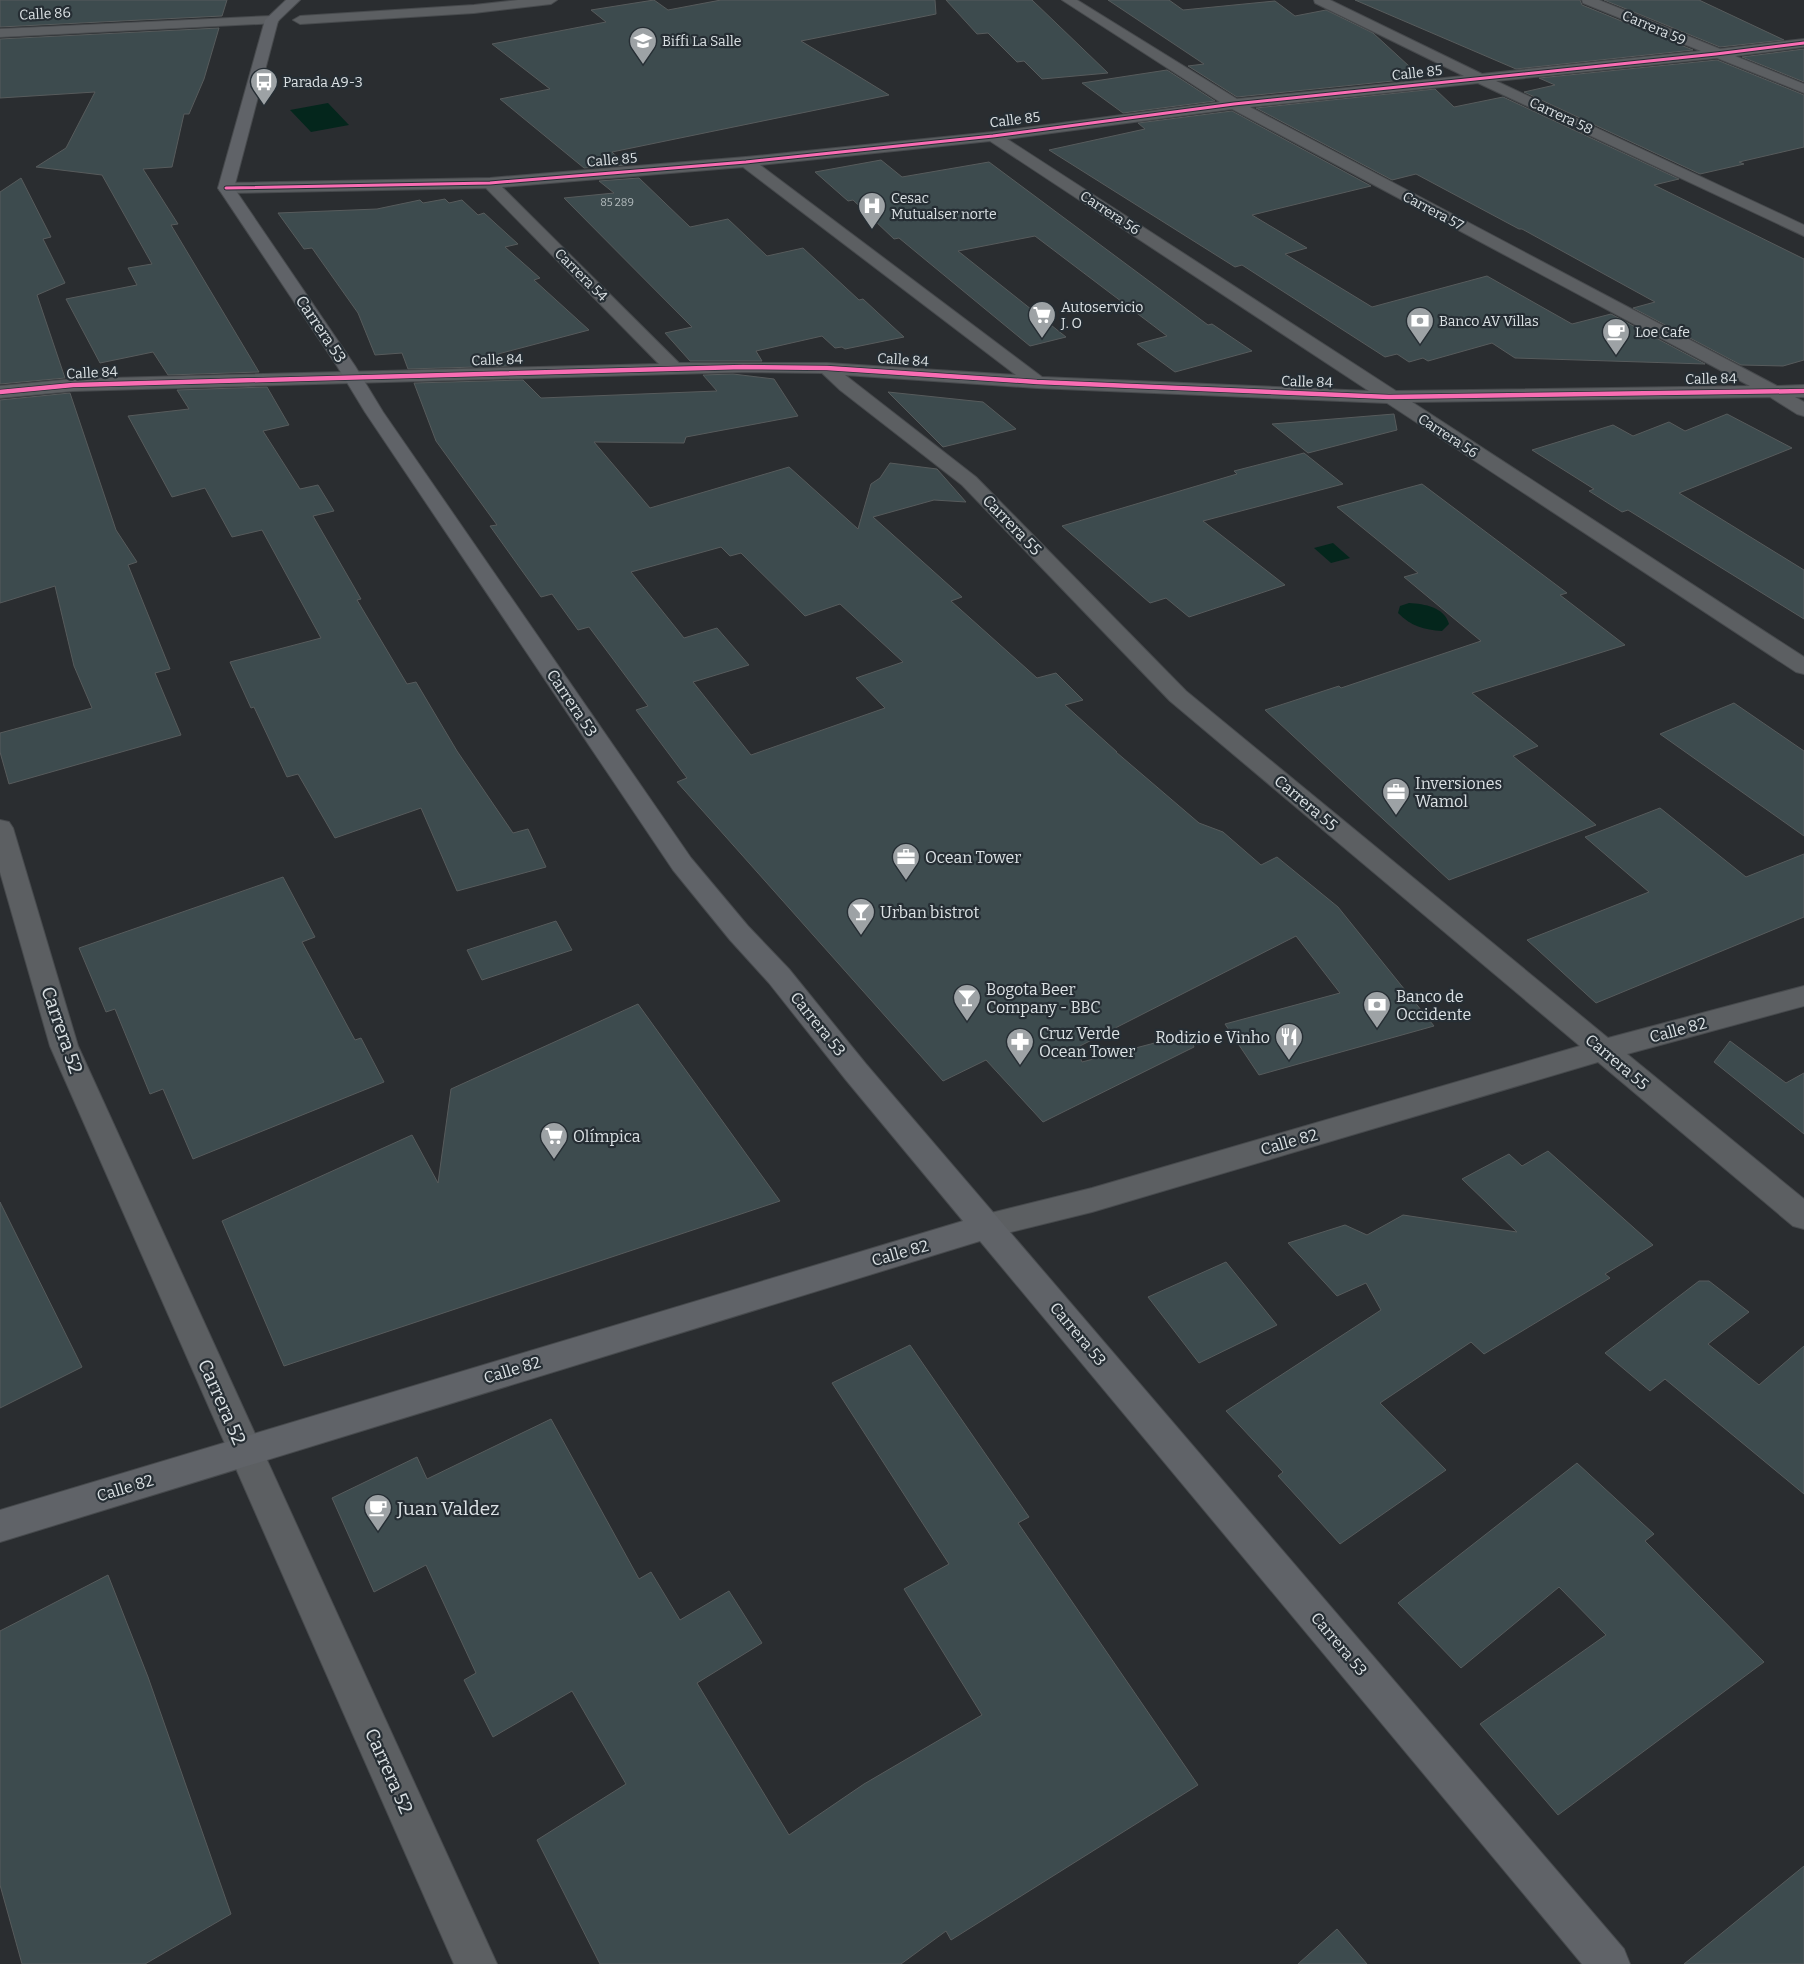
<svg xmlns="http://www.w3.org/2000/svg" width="1804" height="1964" font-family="Bitter,serif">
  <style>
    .water { fill: #04261c }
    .building { fill: #3d4b4e; stroke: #575b5c; fill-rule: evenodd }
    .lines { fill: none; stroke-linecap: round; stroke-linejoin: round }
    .minor-casing { stroke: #474a4d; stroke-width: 2 }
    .major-casing { stroke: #474a4d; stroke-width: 2 }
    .minor { fill: #5c5f62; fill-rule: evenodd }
    .major { fill: #606368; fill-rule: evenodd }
    .cycleway-far1-casing { stroke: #262e34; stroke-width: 5 }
    .cycleway-casing { stroke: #262e34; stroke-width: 6 }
    .cycleway-far1 { stroke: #f96db3; stroke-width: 3 }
    .cycleway { stroke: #f96db3; stroke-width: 4.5 }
    .labels { text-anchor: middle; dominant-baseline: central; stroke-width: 4.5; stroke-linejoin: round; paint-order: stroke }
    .far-number-label { font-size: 11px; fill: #b4bcbe }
    .far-street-label { font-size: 14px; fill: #dbe1e4; stroke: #262e34 }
    .far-poi-label { font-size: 14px; fill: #dbe1e4; stroke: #262e34; text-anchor: start }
    .street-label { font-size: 16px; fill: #dbe1e4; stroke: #262e34 }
    .poi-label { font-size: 16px; fill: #dbe1e4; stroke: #262e34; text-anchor: start }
    .near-street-label { font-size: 19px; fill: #dbe1e4; stroke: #262e34 }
    .near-poi-label { font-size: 19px; fill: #dbe1e4; stroke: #262e34; text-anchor: start }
  </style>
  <rect width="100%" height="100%" fill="#2a2d30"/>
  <g class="water">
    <path d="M328,103L349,125L311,132L290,110Z"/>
    <path d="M1333,543L1350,558L1331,563L1314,548Z"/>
    <path d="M1409,603C1425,604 1444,607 1449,624L1442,631C1424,630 1411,626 1398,613L1400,606Z"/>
  </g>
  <g class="building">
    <path d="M0,0H227L222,16L0,27Z"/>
    <path d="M654,0L668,10L721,0H935L936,14L801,41L889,95L612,152L626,165L584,168L500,99L550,89L492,44L606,22L591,10Z"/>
    <path d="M946,0H1032L1108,73L1042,79L1024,61L1017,62L988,33L977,34Z"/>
    <path d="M1108,0H1169L1183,10L1275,1L1295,16L1326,10L1373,33L1422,78L1237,97L1188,66L1204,64Z"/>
    <path d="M1355,0H1580L1582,5L1693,50L1516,69Z"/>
    <path d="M1604,0H1699L1784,40L1720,47Z"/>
    <path d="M219,28L204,79L189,114H184L172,167L143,169L178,224L171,225L259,372L168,375L153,352L100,363L66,299L137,285L128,268L152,264L102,175L36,167L66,148L95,92L0,98V39Z"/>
    <path d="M1804,49V82L1742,57Z"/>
    <path d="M1717,60L1804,95V147L1739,162L1744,164L1700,174L1524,92L1555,85L1539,78Z"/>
    <path d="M1167,70L1215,101L1123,113L1082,83Z"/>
    <path d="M1435,89L1454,107L1503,97L1679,179L1654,185L1804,259V360L1783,366L1741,365L1633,308L1655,302L1522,229H1519L1416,174L1392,180L1256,108Z"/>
    <path d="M1232,111L1371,186L1252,215L1307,248L1285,254L1372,307L1487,276L1572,324L1611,314L1705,364L1515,358L1492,343L1428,361L1423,358L1409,362L1397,354L1385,357L1242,265L1235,267L1049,150L1145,129L1138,123Z"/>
    <path d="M881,160L902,177L989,162L1208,325L1212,324L1252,351L1175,372L1137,344L1167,336L1035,236L958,251L1066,337L1030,346L899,238L894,239L853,200L848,201L815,172Z"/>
    <path d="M21,178L51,237L43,239L65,283L37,295L65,378L0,384V192Z"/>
    <path d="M639,178L690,227L728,219L767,256L803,248L859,300L863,299L904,337L845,349L842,347L835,348L822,336L756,351L762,361H690L665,333L692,327L564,198L614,193L599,181Z"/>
    <path d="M445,199L449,203L462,200L478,215L484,213L518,244L505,247L540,278L534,280L589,330L498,354L510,366L408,369L402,353L375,355L358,313L312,248L304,249L278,213L377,209L420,200L423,203Z"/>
    <path d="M733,374L774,379L798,416L686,437L684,443L594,442L650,508L789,467L858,529L871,484L880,478L890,463L937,469L966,502L934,500L873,517L962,597L951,601L1037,678L1056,673L1083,700L1065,705L1117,752H1116L1199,823L1223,832L1261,865L1277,857L1338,907L1434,1026L1259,1075L1225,1024L1340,993L1296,936L1076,1048L1082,1062L1189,1034L1194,1047L1043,1122L986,1060L943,1081L677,782L687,778L636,710L648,706L589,627L578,630L552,594L541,597L520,568L490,526L497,525L436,441L414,383L523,380L541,398L717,391L703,375ZM721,547L730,556L741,553L805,616L840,604L903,662L856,678L885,708L751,755L693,682L749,665L717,628L684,638L631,572Z"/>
    <path d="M267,387L289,425L263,431L300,489L318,485L334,511L313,516L361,599L357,600L407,684L416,682L457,751L513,833L528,829L546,867L457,891L421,808L335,838L298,774L287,777L254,707L251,708L230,662L321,638L262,530L232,537L205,488L172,497L128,416L189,409L177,390Z"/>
    <path d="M888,392L983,402L1016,429L943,447Z"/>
    <path d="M70,393L116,530L137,562L128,565L170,669L155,673L181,735L9,784L0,752V733L92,708L74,666L55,586L0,603V400Z"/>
    <path d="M1394,414L1397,430L1308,453L1272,424Z"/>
    <path d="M1727,414L1792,448L1679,493L1804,570V619L1628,510L1622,512L1589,491L1594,489L1532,450L1613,425L1633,436L1669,422L1685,431Z"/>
    <path d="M1304,453L1343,484L1203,521L1285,585L1189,617L1166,598L1150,603L1062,526L1237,474L1234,471Z"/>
    <path d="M1422,484L1567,593L1560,595L1625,645L1472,693L1538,746L1513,756L1596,825L1449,880L1265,710L1339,686L1341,688L1481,641L1404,577L1418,573L1337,507Z"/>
    <path d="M1734,703L1804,751V836L1660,734Z"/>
    <path d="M1660,808L1746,877L1804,854V917L1596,1003L1527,940L1649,892L1585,837Z"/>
    <path d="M283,877L315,937L302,942L355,1040L361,1038L384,1082L193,1159L163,1089L150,1094L115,1009L106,1012L79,948Z"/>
    <path d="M556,921L572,950L482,980L467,950Z"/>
    <path d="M638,1004L780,1201L284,1366L222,1221L412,1135L438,1183L451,1089Z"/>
    <path d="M1730,1041L1786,1083L1804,1073V1134L1714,1062Z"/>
    <path d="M1548,1151L1653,1245L1605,1274L1610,1278L1484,1354L1471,1342L1380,1403L1446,1470L1340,1544L1278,1476L1283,1472L1226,1411L1381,1310L1366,1283L1337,1296L1288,1243L1345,1225L1367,1235L1403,1215L1517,1232L1462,1179L1509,1154L1522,1166Z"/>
    <path d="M0,1202L82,1367L0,1408Z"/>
    <path d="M1226,1262L1277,1325L1199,1363L1148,1297Z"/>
    <path d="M1699,1281H1709L1749,1312L1708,1344L1759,1385L1804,1346V1494L1665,1379L1650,1391L1605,1353Z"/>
    <path d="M910,1345L1029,1517L1018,1523L1198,1785L951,1940L946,1931L901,1964H600L537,1840L626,1784L572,1691L493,1737L464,1680L476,1673L426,1565L374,1592L332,1498L417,1457L427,1479L551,1419L639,1579L651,1572L680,1620L729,1591L762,1643L697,1683L789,1835L864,1784L982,1715L904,1589L949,1564L832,1383Z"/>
    <path d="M1577,1463L1654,1534L1645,1541L1764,1662L1558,1815L1480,1724L1606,1635L1559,1587L1461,1668L1398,1603Z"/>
    <path d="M108,1575L148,1677L231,1914L145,1964H22L0,1885V1631Z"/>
    <path d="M1804,1866V1964H1684Z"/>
    <path d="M1337,1929L1367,1964H1298Z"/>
  </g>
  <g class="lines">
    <defs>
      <g id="minor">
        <path d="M518,0H557L551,4L474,13L300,24L293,20L300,16L474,5Z"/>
        <path d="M1062,0H1077L1237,99L1464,76L1315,3L1314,0H1330L1482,74L1701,51L1583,3L1582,0H1599L1720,49L1804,39V47L1735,56L1804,84V93L1717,58L1496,81L1804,225V236L1478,83L1250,107L1777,386L1804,385V397H1795L1804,402V416L1797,414L1770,397L1412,402L1804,657V674L1796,672L1387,403L1037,388L845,375L976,477L1186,691L1608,1038L1804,986V1006L1627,1054L1804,1199V1229L1793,1226L1598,1062L1092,1212L987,1238L976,1235L971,1226L976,1217L987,1214L1092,1188L1580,1046L1170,701L962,485L840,390L822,373L743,372L73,391L0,398V386L73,379L659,364L486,188L226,193L220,191L218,188L220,185L226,183L490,178L746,157L993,132L1220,102ZM1232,109L1750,386L1396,391L1007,139ZM990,141L1369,391L1042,377L760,165ZM743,167L1016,375L827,363H679L502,187Z"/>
        <path d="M272,16L279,20L277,23L0,37V29Z"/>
        <path d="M0,820L9,822L13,828L78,1046L497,1964H454L50,1046L0,872Z"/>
      </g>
      <path id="major" d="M286,0H300L278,21L234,188L355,366L383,412L691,858L748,926L789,969L866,1064L1624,1949L1630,1964H1582L980,1241L0,1542V1510L963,1221L846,1080L769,983L730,940L673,870L365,412L337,366L218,188L265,20Z"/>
    </defs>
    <use href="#minor" class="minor-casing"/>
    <use href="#major" class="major-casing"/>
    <use href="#minor" class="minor"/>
    <use href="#major" class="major"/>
    <defs>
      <path id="cycleway-far1" d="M226,188L490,183L746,162L993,136L1234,104L1716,54L1804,43"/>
      <path id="cycleway" d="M0,392L73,385L743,367L827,368L1037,382L1389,397L1804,391"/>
    </defs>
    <use href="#cycleway-far1" class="cycleway-far1-casing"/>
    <use href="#cycleway" class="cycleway-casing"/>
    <use href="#cycleway-far1" class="cycleway-far1"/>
    <use href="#cycleway" class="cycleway"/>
  </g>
  <defs>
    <symbol id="school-pin" viewBox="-11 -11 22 30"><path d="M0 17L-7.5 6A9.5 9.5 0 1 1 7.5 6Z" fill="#9da2a5" stroke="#262e34"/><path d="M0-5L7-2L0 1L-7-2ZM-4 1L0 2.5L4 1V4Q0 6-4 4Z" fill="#fff"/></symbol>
    <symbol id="bus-pin" viewBox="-11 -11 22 30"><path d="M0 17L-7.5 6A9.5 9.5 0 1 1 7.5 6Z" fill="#9da2a5" stroke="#262e34"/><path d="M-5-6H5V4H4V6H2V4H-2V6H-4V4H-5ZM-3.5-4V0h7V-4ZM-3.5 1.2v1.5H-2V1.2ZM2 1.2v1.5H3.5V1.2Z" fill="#fff"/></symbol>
    <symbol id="hospital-pin" viewBox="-11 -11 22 30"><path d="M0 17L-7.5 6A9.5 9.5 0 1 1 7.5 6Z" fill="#9da2a5" stroke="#262e34"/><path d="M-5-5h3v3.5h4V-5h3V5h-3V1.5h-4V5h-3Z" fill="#fff"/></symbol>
    <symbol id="supermarket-pin" viewBox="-11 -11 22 30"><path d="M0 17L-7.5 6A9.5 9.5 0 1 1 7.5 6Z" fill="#9da2a5" stroke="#262e34"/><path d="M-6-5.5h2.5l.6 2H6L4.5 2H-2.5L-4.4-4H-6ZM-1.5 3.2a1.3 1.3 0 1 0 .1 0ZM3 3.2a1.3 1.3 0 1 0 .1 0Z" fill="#fff"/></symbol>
    <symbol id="bank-pin" viewBox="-11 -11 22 30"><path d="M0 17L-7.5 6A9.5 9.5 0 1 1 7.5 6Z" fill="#9da2a5" stroke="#262e34"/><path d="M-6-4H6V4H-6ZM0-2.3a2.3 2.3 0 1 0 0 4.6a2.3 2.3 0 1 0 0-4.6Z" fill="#fff"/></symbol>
    <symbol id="cafe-pin" viewBox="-11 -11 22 30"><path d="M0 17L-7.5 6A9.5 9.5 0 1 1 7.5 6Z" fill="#9da2a5" stroke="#262e34"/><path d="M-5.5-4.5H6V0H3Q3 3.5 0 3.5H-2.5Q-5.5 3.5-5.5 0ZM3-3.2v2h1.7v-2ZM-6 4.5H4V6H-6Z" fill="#fff"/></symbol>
    <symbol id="office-pin" viewBox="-11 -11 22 30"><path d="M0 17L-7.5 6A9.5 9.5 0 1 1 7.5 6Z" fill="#9da2a5" stroke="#262e34"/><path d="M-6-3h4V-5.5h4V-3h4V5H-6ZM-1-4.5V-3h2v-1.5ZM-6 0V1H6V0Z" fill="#fff"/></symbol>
    <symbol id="bar-pin" viewBox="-11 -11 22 30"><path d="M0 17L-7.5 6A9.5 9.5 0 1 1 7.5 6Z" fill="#9da2a5" stroke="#262e34"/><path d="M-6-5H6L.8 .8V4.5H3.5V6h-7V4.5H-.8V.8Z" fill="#fff"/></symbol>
    <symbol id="restaurant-pin" viewBox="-11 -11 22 30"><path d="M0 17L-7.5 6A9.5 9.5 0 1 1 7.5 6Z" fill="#9da2a5" stroke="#262e34"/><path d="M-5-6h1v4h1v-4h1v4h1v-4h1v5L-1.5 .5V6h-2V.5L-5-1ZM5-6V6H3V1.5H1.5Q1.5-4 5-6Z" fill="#fff"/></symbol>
    <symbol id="pharmacy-pin" viewBox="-11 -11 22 30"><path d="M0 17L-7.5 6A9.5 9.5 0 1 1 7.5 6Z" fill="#9da2a5" stroke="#262e34"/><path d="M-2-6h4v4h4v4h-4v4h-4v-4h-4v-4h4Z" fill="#fff"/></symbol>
  </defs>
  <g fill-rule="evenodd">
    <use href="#school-pin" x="627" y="25" width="32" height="43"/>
    <use href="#bus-pin" x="248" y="66" width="32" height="43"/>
    <use href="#hospital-pin" x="856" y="190" width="32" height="43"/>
    <use href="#supermarket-pin" x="1026" y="299" width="32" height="43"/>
    <use href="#bank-pin" x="1404" y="305" width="32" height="43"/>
    <use href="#cafe-pin" x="1600" y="316" width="32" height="43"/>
    <use href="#office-pin" x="1380" y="776" width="32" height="43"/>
    <use href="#office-pin" x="890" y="841" width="32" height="43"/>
    <use href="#bar-pin" x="845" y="896" width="32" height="43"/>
    <use href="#bar-pin" x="951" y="982" width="32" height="43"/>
    <use href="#bank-pin" x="1361" y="989" width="32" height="43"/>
    <use href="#restaurant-pin" x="1273" y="1021" width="32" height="43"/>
    <use href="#pharmacy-pin" x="1004" y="1026" width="32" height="43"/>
    <use href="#supermarket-pin" x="538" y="1120" width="32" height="43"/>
    <use href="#cafe-pin" x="362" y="1492" width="32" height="43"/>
  </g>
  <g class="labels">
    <g class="far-number-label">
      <text x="617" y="202">85 289</text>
    </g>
    <g class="far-street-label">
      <text transform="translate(45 14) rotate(-3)">Calle 86</text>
      <text transform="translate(1654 28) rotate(23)">Carrera 59</text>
      <text transform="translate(1417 73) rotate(-6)">Calle 85</text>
      <text transform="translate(1561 116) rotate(25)">Carrera 58</text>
      <text transform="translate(1015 120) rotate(-7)">Calle 85</text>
      <text transform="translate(612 160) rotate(-5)">Calle 85</text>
      <text transform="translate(1433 211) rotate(28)">Carrera 57</text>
      <text transform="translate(1110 213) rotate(33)">Carrera 56</text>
      <text transform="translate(581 275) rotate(45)">Carrera 54</text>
      <text transform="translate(497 360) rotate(-2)">Calle 84</text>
      <text transform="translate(903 360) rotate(4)">Calle 84</text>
      <text transform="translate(92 373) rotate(-3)">Calle 84</text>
      <text transform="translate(1711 379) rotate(-1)">Calle 84</text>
      <text transform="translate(1307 382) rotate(2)">Calle 84</text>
      <text transform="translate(1448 436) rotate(33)">Carrera 56</text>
    </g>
    <g class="far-poi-label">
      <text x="662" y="41">Biffi La Salle</text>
      <text x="283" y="82">Parada A9-3</text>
      <text x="891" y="198">Cesac<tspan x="891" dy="16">Mutualser norte</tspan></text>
      <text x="1061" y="307">Autoservicio<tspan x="1061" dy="16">J. O</tspan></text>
      <text x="1439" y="321">Banco AV Villas</text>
      <text x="1635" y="332">Loe Cafe</text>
    </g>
    <g class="street-label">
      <text transform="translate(321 329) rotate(56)">Carrera 53</text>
      <text transform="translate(1012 525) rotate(46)">Carrera 55</text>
      <text transform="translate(572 703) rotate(56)">Carrera 53</text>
      <text transform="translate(1306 803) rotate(40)">Carrera 55</text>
      <text transform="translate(818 1024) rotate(51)">Carrera 53</text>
      <text transform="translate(1678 1030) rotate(-15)">Calle 82</text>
      <text transform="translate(1617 1062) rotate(40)">Carrera 55</text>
      <text transform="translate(1289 1142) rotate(-16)">Calle 82</text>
      <text transform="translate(900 1253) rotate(-16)">Calle 82</text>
      <text transform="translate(1078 1334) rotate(50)">Carrera 53</text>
      <text transform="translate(512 1370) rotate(-17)">Calle 82</text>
      <text transform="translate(125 1488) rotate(-17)">Calle 82</text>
      <text transform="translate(1339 1644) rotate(50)">Carrera 53</text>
    </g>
    <g class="poi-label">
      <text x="1415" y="783">Inversiones<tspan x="1415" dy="18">Wamol</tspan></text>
      <text x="925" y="857">Ocean Tower</text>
      <text x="880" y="912">Urban bistrot</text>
      <text x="986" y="989">Bogota Beer<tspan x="986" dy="18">Company - BBC</tspan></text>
      <text x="1396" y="996">Banco de<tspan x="1396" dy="18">Occidente</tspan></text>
      <text x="1039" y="1033">Cruz Verde<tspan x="1039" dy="18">Ocean Tower</tspan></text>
      <text x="1270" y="1037" text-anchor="end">Rodizio e Vinho</text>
      <text x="573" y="1136">Olímpica</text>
    </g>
    <g class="near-street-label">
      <text transform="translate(62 1030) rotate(71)">Carrera 52</text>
      <text transform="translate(222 1402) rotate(66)">Carrera 52</text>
      <text transform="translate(389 1771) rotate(66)">Carrera 52</text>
    </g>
    <g class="near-poi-label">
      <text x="397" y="1508">Juan Valdez</text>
    </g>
  </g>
</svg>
